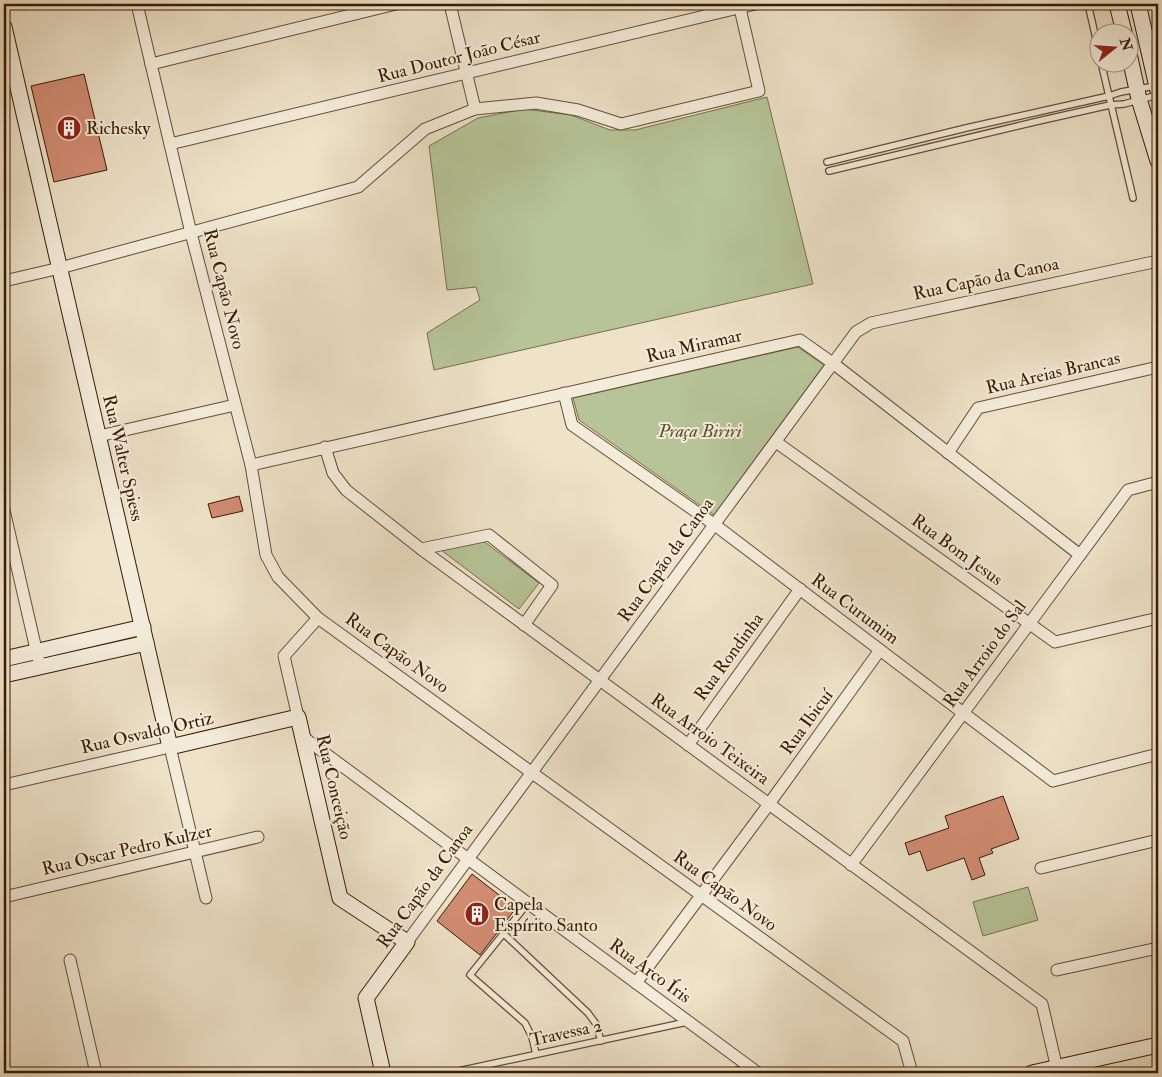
<svg xmlns="http://www.w3.org/2000/svg" width="1162" height="1077" font-family="'IM FELL Double Pica',serif">
  <style>
    .green { fill: #b6c498; stroke: #77704d }
    .building { fill: #d28c73; stroke: #381b02 }
    .lines { fill: none; stroke-linecap: round; stroke-linejoin: round }
    .lane-casing { stroke: #664d34; stroke-width: 8 }
    .street-casing { stroke: #664d34; stroke-width: 13 }
    .secondary-casing { stroke: #381b02; stroke-width: 17 }
    .lane { stroke: #f4ecdb; stroke-width: 5.5 }
    .street { stroke: #f4ecdb; stroke-width: 11 }
    .secondary { stroke: #f4ecdb; stroke-width: 15 }
    .labels { text-anchor: middle; dominant-baseline: central; stroke-width: 4; stroke-linejoin: round; paint-order: stroke }
    .street-label { font-size: 18px; fill: #381b02; stroke: #f4ecdb }
    .poi-label { font-size: 18px; fill: #381b02; stroke: #f4ecdb; text-anchor: start }
    .park-label { font-size: 18px; font-style: italic; fill: #5e4e2f; stroke: #f4ecdb }
  </style>
  <rect width="100%" height="100%" fill="#eee2c8"/>
  <filter id="stains"><feTurbulence type="fractalNoise" baseFrequency=".004" numOctaves="4"/><feColorMatrix values="0 0 0 0 .2 0 0 0 0 .09 0 0 0 0 .02 0 0 0 .5 -.17"/></filter>
  <radialGradient id="worn" r=".72"><stop offset=".6" stop-color="#630" stop-opacity="0"/><stop offset="1" stop-color="#630" stop-opacity=".3"/></radialGradient>
  <g class="green">
    <path d="M767,97L813,284L434,370L427,333L480,300L476,287L447,290L429,146L478,118L524,109L571,115L610,130H635Z"/>
    <path d="M798,347L824,365L714,515L579,420L573,398Z"/>
    <path d="M482,540L539,583L519,609L441,550Z"/>
    <path d="M1028,887L1038,920L983,936L973,902Z"/>
  </g>
  <g class="building">
    <path d="M84,74L107,170L54,182L31,86Z"/>
    <path d="M239,496L243,511L212,518L208,504Z"/>
    <path d="M1003,796L1019,839L991,849L993,853L979,858L985,875L972,880L964,858L927,871L920,851L909,855L905,843L949,828L945,816Z"/>
    <path d="M472,874L516,908L480,955L437,921Z"/>
  </g>
  <g class="lines">
    <defs>
      <g id="lane">
        <path d="M1088,4L1100,56"/>
        <path d="M1101,62L1133,198"/>
        <path d="M827,162L966,128L1109,96L1121,92L1155,86"/>
        <path d="M829,171L1043,120L1110,105L1124,104L1158,95"/>
        <path d="M528,903L470,975L525,1023L532,1037L536,1054"/>
        <path d="M504,934L588,1013L596,1024L601,1041"/>
        <path d="M449,1073L687,1022"/>
        <path d="M724,1073L749,1068"/>
      </g>
      <g id="street">
        <path d="M137,4L151,64L396,4"/>
        <path d="M450,4L475,109"/>
        <path d="M151,64L191,233L251,465L266,555L278,577L318,618L903,1041L912,1073"/>
        <path d="M170,144L755,4"/>
        <path d="M4,281L60,268L358,187L425,129L475,109L536,103L578,110L621,124L759,91L739,4"/>
        <path d="M564,393L572,425L715,525L1053,781L1158,754"/>
        <path d="M99,436L235,405"/>
        <path d="M776,442L1055,642L1158,618"/>
        <path d="M325,447L333,473L346,490L421,549L1042,1004L1058,1073"/>
        <path d="M948,453L978,408L1158,367"/>
        <path d="M251,465L800,340L834,364L1080,555"/>
        <path d="M4,510L38,658"/>
        <path d="M421,549L489,535L552,585L524,625"/>
        <path d="M298,717L284,656L318,618"/>
        <path d="M303,737L758,1073"/>
        <path d="M688,745L800,589"/>
        <path d="M4,785L170,747L206,898"/>
        <path d="M851,865L1128,490L1158,482"/>
        <path d="M1041,868L1158,840"/>
        <path d="M4,897L258,837"/>
        <path d="M407,942L856,332L871,323L1158,261"/>
        <path d="M70,960L96,1073"/>
        <path d="M1057,970L1158,948"/>
        <path d="M636,983L769,804L880,650"/>
      </g>
      <g id="secondary">
        <path d="M1117,4L1124,32"/>
        <path d="M1138,4L1158,91"/>
        <path d="M4,27L170,747L298,717L340,898L407,942L366,998L383,1073"/>
        <path d="M1130,58L1139,99L1158,161"/>
        <path d="M4,659L143,627"/>
        <path d="M4,675L146,643"/>
        <path d="M1032,1073L1158,1045"/>
      </g>
    </defs>
    <use href="#lane" class="lane-casing"/>
    <use href="#street" class="street-casing"/>
    <use href="#secondary" class="secondary-casing"/>
    <use href="#lane" class="lane"/>
    <use href="#street" class="street"/>
    <use href="#secondary" class="secondary"/>
  </g>
  <defs>
    <symbol id="building-disc" viewBox="-11 -11 22 22"><circle r="9.5" fill="#8f2418" stroke="#f4ecdb"/><path d="M-4-6H4V6H1V3H-1V6H-4ZM-2.5-4.3h1.7v1.8h-1.7ZM.8-4.3h1.7v1.8H.8ZM-2.5-1h1.7V.8h-1.7ZM.8-1h1.7V.8H.8Z" fill="#fff"/></symbol>
  </defs>
  <g fill-rule="evenodd">
    <use href="#building-disc" x="55" y="114" width="28" height="28"/>
    <use href="#building-disc" x="463" y="900" width="28" height="28"/>
  </g>
  <g class="labels">
    <g class="street-label">
      <text transform="translate(459 57) rotate(-14)">Rua Doutor João César</text>
      <text transform="translate(986 279) rotate(-12)">Rua Capão da Canoa</text>
      <text transform="translate(224 289) rotate(76)">Rua Capão Novo</text>
      <text transform="translate(694 346) rotate(-13)">Rua Miramar</text>
      <text transform="translate(1053 373) rotate(-13)">Rua Areias Brancas</text>
      <text transform="translate(123 458) rotate(77)">Rua Walter Spiess</text>
      <text transform="translate(957 550) rotate(36)">Rua Bom Jesus</text>
      <text transform="translate(666 560) rotate(-54)">Rua Capão da Canoa</text>
      <text transform="translate(855 609) rotate(37)">Rua Curumim</text>
      <text transform="translate(397 653) rotate(36)">Rua Capão Novo</text>
      <text transform="translate(985 654) rotate(-54)">Rua Arroio do Sal</text>
      <text transform="translate(729 657) rotate(-54)">Rua Rondinha</text>
      <text transform="translate(807 722) rotate(-54)">Rua Ibicuí</text>
      <text transform="translate(147 733) rotate(-13)">Rua Osvaldo Ortiz</text>
      <text transform="translate(710 739) rotate(36)">Rua Arroio Teixeira</text>
      <text transform="translate(334 787) rotate(77)">Rua Conceição</text>
      <text transform="translate(127 850) rotate(-13)">Rua Oscar Pedro Kulzer</text>
      <text transform="translate(425 886) rotate(-54)">Rua Capão da Canoa</text>
      <text transform="translate(725 891) rotate(36)">Rua Capão Novo</text>
      <text transform="translate(650 971) rotate(36)">Rua Arco Íris</text>
      <text transform="translate(566 1033) rotate(-12)">Travessa 2</text>
    </g>
    <g class="poi-label">
      <text x="86" y="128">Richesky</text>
      <text x="494" y="904">Capela<tspan x="494" dy="21">Espírito Santo</tspan></text>
    </g>
    <g class="park-label">
      <text x="700" y="431">Praça Biriri</text>
    </g>
  </g>
  <rect width="1162" height="1077" fill="none" stroke="#eee2c8" stroke-width="20"/>
  <rect x="5" y="5" width="1152" height="1067" fill="none" stroke="#381b02" stroke-width="2.5"/>
  <rect x="10" y="10" width="1142" height="1057" fill="none" stroke="#381b02"/>
  <g transform="translate(1114 48) rotate(73)"><circle r="24" fill="#f4ecdb" stroke="#a99884"/>
  <path d="M0-4L9 19L0 12L-9 19Z" fill="#8f2418"/>
  <text y="-8" font-size="14" font-weight="bold" text-anchor="middle" fill="#381b02">N</text>
  </g>
  <rect width="100%" height="100%" filter="url(#stains)"/>
  <rect width="100%" height="100%" fill="url(#worn)"/>
</svg>
